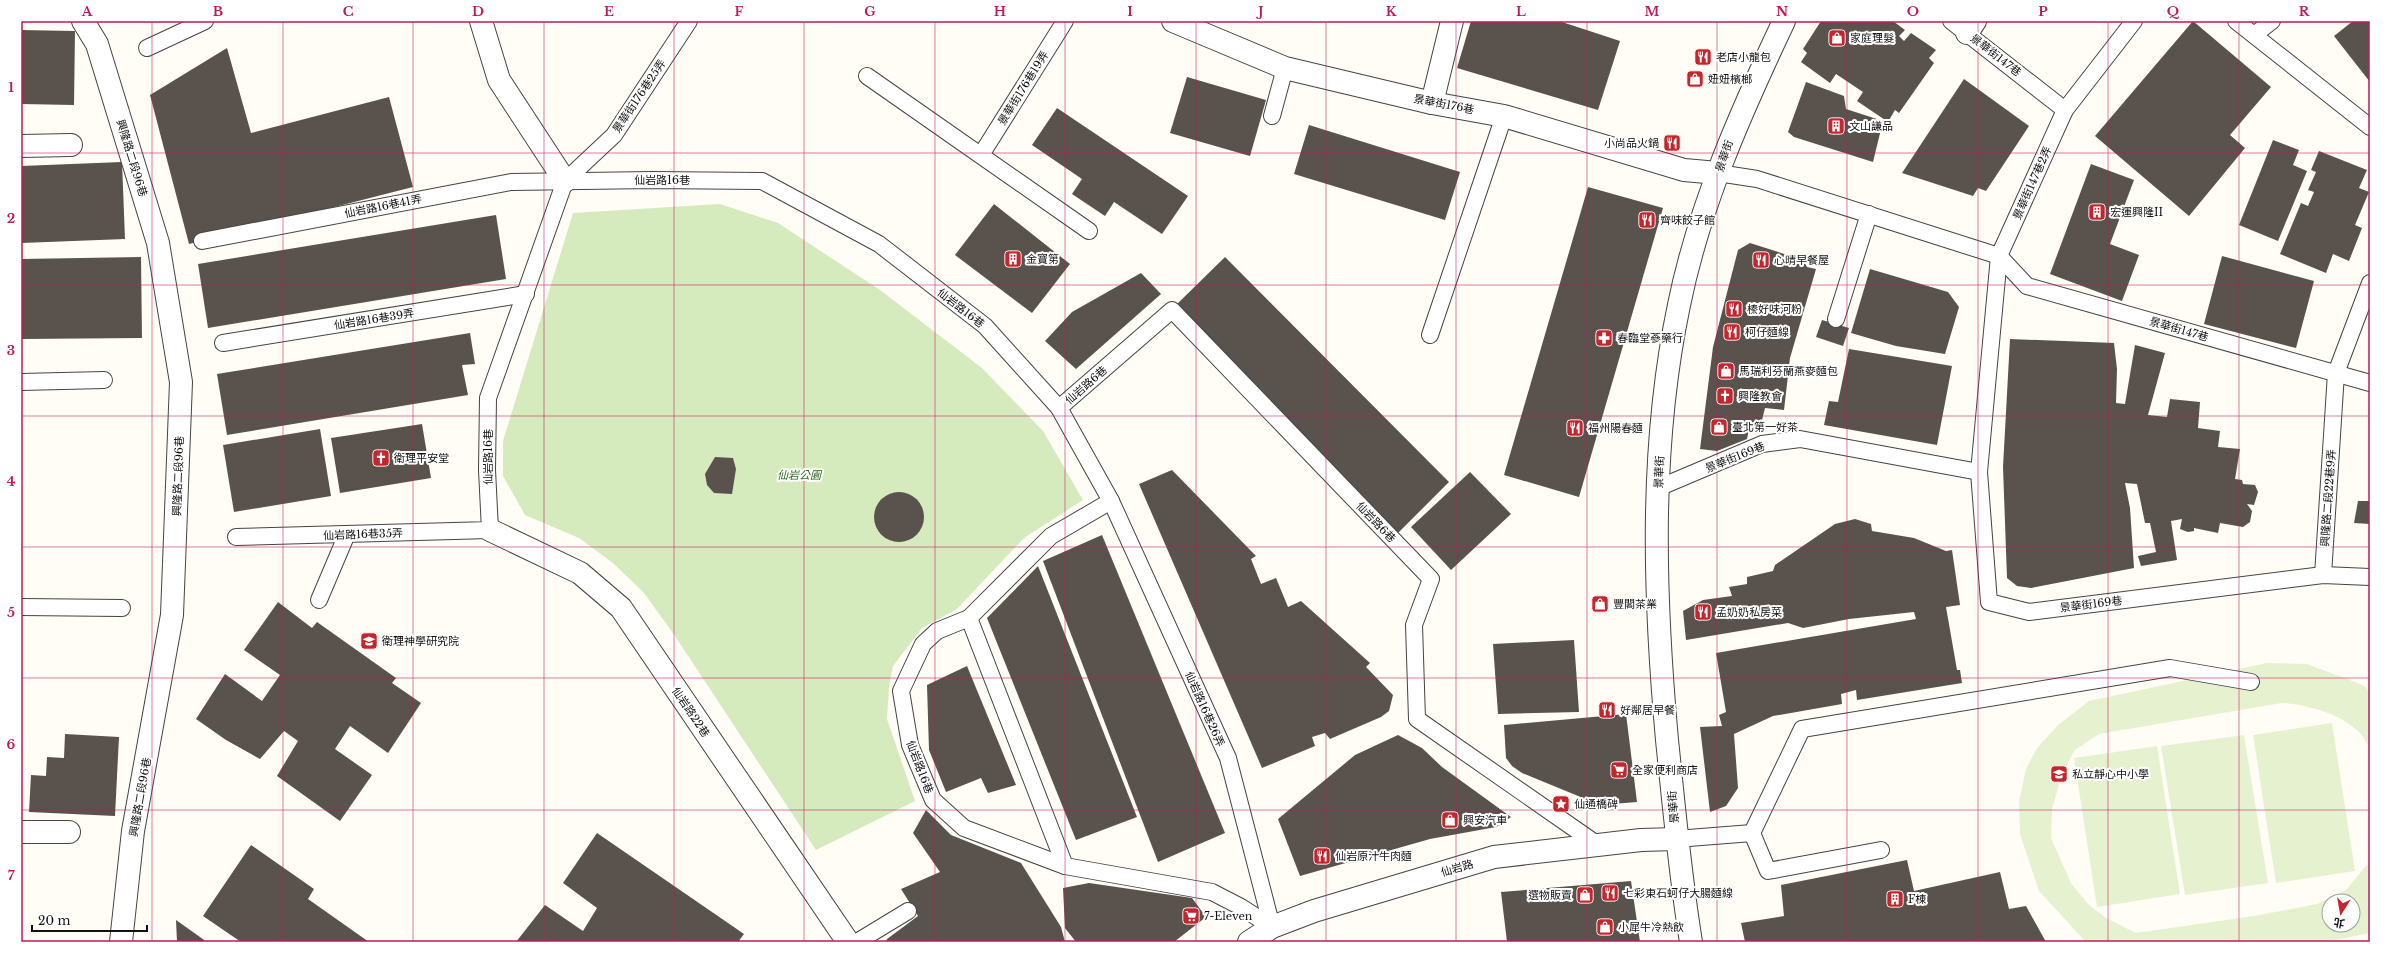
<svg xmlns="http://www.w3.org/2000/svg" width="2391" height="963" font-family="'Libre Baskerville','Noto Sans TC',serif">
  <style>
    .green { fill: #d5ebbd }
    .pitch { fill: #e6f2cf; fill-rule: evenodd }
    .building { fill: #5a524d }
    .lines { fill: none; stroke-linecap: round; stroke-linejoin: round }
    .lane-casing { stroke: #444; stroke-width: 18 }
    .street-casing { stroke: #444; stroke-width: 24 }
    .lane { stroke: #fff; stroke-width: 16 }
    .street { stroke: #fff; stroke-width: 22 }
    .grid { fill: none; stroke: #c2185b; stroke-width: 1; stroke-opacity: 0.55 }
    .labels { text-anchor: middle; dominant-baseline: central; stroke-width: 4; stroke-linejoin: round; paint-order: stroke }
    .poi-label { font-size: 11px; fill: #111; stroke: #fff; text-anchor: start }
    .street-label { font-size: 11px; fill: #111; stroke: #fff }
    .park-label { font-size: 11px; font-style: italic; fill: #2f6b1f; stroke: #fff }
    .neatline { fill: none; stroke: #c2185b; stroke-width: 1.5 }
    .grid-label { font-size: 13px; text-anchor: middle; font-weight: bold; fill: #c2185b }
  </style>
  <rect width="100%" height="100%" fill="#fffdf5"/>
  <path class="green" d="M720,204L778,223L880,290L982,368L1043,431L1083,500L1024,538L957,609L922,628L893,666L889,687L887,719L915,801L816,850L675,636L644,593L613,563L579,538L525,515L503,476V441L573,213Z"/>
  <g class="pitch">
    <path d="M2267,663L2307,664L2363,685L2370,691V749C2367,744 2364,737 2360,733C2339,713 2309,705 2282,703L2099,734L2075,750L2063,772L2052,809L2051,838L2071,883L2088,904L2106,918L2136,933L2254,916L2317,904L2346,890L2370,861V933L2326,942L2085,941L2039,891L2020,834L2019,802L2026,769L2037,748L2058,725L2089,701ZM2329,901H2353V925H2329Z"/>
    <path d="M2332,723L2355,871L2276,883L2253,735Z"/>
    <path d="M2244,735L2268,883L2185,895L2161,746Z"/>
    <path d="M2157,746L2180,894L2097,907L2074,758Z"/>
  </g>
  <g class="building">
    <path d="M1471,21H1559L1620,41L1598,110L1457,68Z"/>
    <path d="M1821,21H1893L1905,30L1899,36L1904,41L1911,33L1936,50L1929,58L1934,63L1899,113L1895,110L1888,122L1857,101L1863,92L1836,74L1830,83L1801,62L1807,53L1803,49Z"/>
    <path d="M2193,21L2271,87L2230,135L2245,148L2189,216L2095,136Z"/>
    <path d="M2353,21H2370V82L2334,36Z"/>
    <path d="M21,30L75,31L74,105L21,104Z"/>
    <path d="M227,48L251,133L389,97L413,187L189,244L150,95Z"/>
    <path d="M1187,77L1266,100L1250,156L1170,133Z"/>
    <path d="M1964,79L2029,126L1986,191L1978,188L1973,196L1902,173Z"/>
    <path d="M1806,82L1844,96L1846,109L1883,121L1873,162L1794,137L1788,132Z"/>
    <path d="M1057,108L1188,196L1162,234L1114,202L1105,216L1072,194L1082,179L1032,145Z"/>
    <path d="M1309,125L1460,172L1445,220L1294,174Z"/>
    <path d="M2273,140L2299,150L2293,165L2307,171L2278,241L2239,225Z"/>
    <path d="M2319,151L2367,170L2359,188L2369,192L2355,225L2362,228L2349,261L2333,254L2326,273L2280,254L2301,203L2308,206L2314,192L2308,190L2316,172L2311,170Z"/>
    <path d="M122,162L125,239L21,243V166Z"/>
    <path d="M2091,164L2134,180L2110,244L2139,255L2122,301L2050,274Z"/>
    <path d="M1588,187L1663,208L1579,497L1504,475Z"/>
    <path d="M994,204L1070,264L1032,313L955,255Z"/>
    <path d="M496,215L506,279L208,328L198,264Z"/>
    <path d="M1750,243L1803,260L1807,267L1816,269L1790,358L1784,410L1765,408L1760,428H1749L1747,439L1717,451L1700,449L1713,347L1738,250Z"/>
    <path d="M2222,256L2314,281L2296,348L2204,324Z"/>
    <path d="M141,257L142,338L21,339V259Z"/>
    <path d="M1225,257L1449,482L1397,534L1173,308Z"/>
    <path d="M1870,269L1948,292L1959,307L1945,354L1896,346L1851,333Z"/>
    <path d="M1141,273L1161,294L1076,369L1045,341L1072,312Z"/>
    <path d="M1822,320L1849,328L1843,346L1816,337Z"/>
    <path d="M470,333L475,364L462,365L468,395L227,435L217,374Z"/>
    <path d="M2010,339L2114,343L2117,369L2116,403L2125,404L2135,345L2165,353L2148,415L2167,417L2170,399L2200,402L2198,428L2220,431L2218,447L2240,449L2235,479L2242,480L2243,484L2255,485L2258,492L2254,505L2247,504L2252,511L2250,522L2243,527L2220,523L2218,533L2194,528V531L2188,532L2180,529L2182,519L2171,521L2177,560L2141,566L2138,556L2156,552L2150,523H2145L2137,484L2125,483L2130,508L2134,568L2031,588L2017,586L2007,578L2003,467Z"/>
    <path d="M1849,349L1952,366L1937,445L1824,425L1829,401L1838,402Z"/>
    <path d="M422,424L431,478L340,493L331,438Z"/>
    <path d="M320,429L331,496L234,512L223,445Z"/>
    <path d="M715,457L733,458L736,469L732,494L714,493L707,485L705,474Z"/>
    <path d="M1172,470L1256,556L1251,559L1261,584L1276,578L1288,607L1301,601L1370,663L1366,667L1393,695L1389,711L1381,717L1330,739L1325,733L1312,737L1315,746L1262,768L1139,484Z"/>
    <path d="M1470,472L1511,514L1451,570L1411,527Z"/>
    <circle cx="899" cy="517" r="25"/>
    <path d="M2358,501H2370V524L2354,523Z"/>
    <path d="M1855,519L1871,524L1872,531L1914,538L1946,551L1952,550L1960,605L1946,607L1957,670H1960L1962,683L1857,700L1856,690L1841,694L1842,704L1773,716L1734,734L1738,788L1726,806L1710,812L1700,727L1722,726L1719,715L1726,712L1716,653L1916,619L1914,612L1849,619L1803,628L1788,623L1686,640L1683,611L1703,600L1732,596L1729,587L1747,584V577L1773,571L1775,565L1835,524Z"/>
    <path d="M1102,535L1225,833L1158,862L1043,561Z"/>
    <path d="M1038,566L1137,817L1076,840L987,618Z"/>
    <path d="M278,602L312,628L317,622L396,678L392,683L421,703L388,753L350,726L335,749L372,775L340,821L277,776L298,741L284,731L260,759L226,740L196,719L225,674L262,701L280,675L244,650Z"/>
    <path d="M1574,640L1579,712L1498,714L1493,644Z"/>
    <path d="M967,666L1016,785L988,793L981,778L946,792L929,750L927,685Z"/>
    <path d="M1626,714L1637,802L1600,805L1522,773L1512,766L1506,758L1504,725Z"/>
    <path d="M65,734L119,737L115,816L29,812L31,775L46,776L47,757L64,758Z"/>
    <path d="M1398,735L1422,748L1442,767L1511,817L1496,827L1430,839L1300,876L1278,819L1355,755Z"/>
    <path d="M926,810L951,835L1021,863L1061,927L1065,942H886L887,939L918,916L901,889L940,872L913,833Z"/>
    <path d="M597,833L744,934L738,942H516L545,905L583,931L597,908L563,883Z"/>
    <path d="M251,845L314,889L308,899L369,942H241L203,916Z"/>
    <path d="M1907,860L1914,891L2000,872L2009,909L2026,906L2046,942H1745L1741,923L1784,916L1781,885Z"/>
    <path d="M1631,881L1640,942H1507L1501,892Z"/>
    <path d="M1089,883L1192,898L1206,917L1174,942H1076L1065,928L1063,888Z"/>
    <path d="M176,920L207,942H177Z"/>
  </g>
  <g class="lines">
    <defs>
      <g id="lane">
        <path d="M1951,21L2065,110"/>
        <path d="M2134,21L2065,110L1999,256L1979,472L1989,602L2029,612L2323,575L2370,577"/>
        <path d="M2236,21L2370,127"/>
        <path d="M2254,35L2272,21"/>
        <path d="M147,48L205,21"/>
        <path d="M867,76L1089,231"/>
        <path d="M1272,116L1285,68"/>
        <path d="M981,155L1065,21"/>
        <path d="M1718,173L1757,179L1999,256L2027,286L2370,383"/>
        <path d="M202,241L511,182L652,180L762,181L879,244L985,326L1059,408L1111,501L1228,758L1272,927"/>
        <path d="M1836,319L1869,214"/>
        <path d="M1430,335L1504,116"/>
        <path d="M223,343L526,294"/>
        <path d="M21,382L104,380"/>
        <path d="M1059,408L1172,310L1431,579L1414,625L1417,719L1598,845"/>
        <path d="M1658,488L1762,444L1800,439L1979,472"/>
        <path d="M1111,501L1051,536L969,618L937,631L923,644L901,691L910,745L933,800L964,828L1065,866L1212,892L1241,907L1272,927"/>
        <path d="M236,537L490,530L487,470L488,398L565,181L614,135L689,21"/>
        <path d="M2323,575L2336,373L2370,283"/>
        <path d="M319,600L347,534"/>
        <path d="M21,607L122,608"/>
        <path d="M969,618L1065,866"/>
        <path d="M1752,833L1768,871L1881,850"/>
        <path d="M1676,839L1752,833L1802,729L2170,668L2251,682"/>
        <path d="M857,942L908,911"/>
      </g>
      <g id="street">
        <path d="M83,21L97,44L158,243L181,382L172,615L133,831L121,942"/>
        <path d="M481,21L499,80L565,181"/>
        <path d="M1173,21L1285,68L1432,103L1504,116L1684,170L1718,173"/>
        <path d="M1967,33L1975,21"/>
        <path d="M1432,103L1452,21"/>
        <path d="M21,146L71,145"/>
        <path d="M490,530L580,573L621,608L848,942"/>
        <path d="M21,832H69"/>
        <path d="M1249,942L1272,927L1314,911L1494,857L1641,840L1676,839"/>
        <path d="M1691,942C1680,875 1674,807 1667,740C1654,595 1649,448 1679,305C1699,206 1741,112 1784,21"/>
      </g>
    </defs>
    <use href="#lane" class="lane-casing"/>
    <use href="#street" class="street-casing"/>
    <use href="#lane" class="lane"/>
    <use href="#street" class="street"/>
  </g>
  <path class="grid" d="M152,21V942M283,21V942M413,21V942M544,21V942M674,21V942M804,21V942M935,21V942M1065,21V942M1196,21V942M1326,21V942M1456,21V942M1587,21V942M1717,21V942M1847,21V942M1978,21V942M2108,21V942M2239,21V942M21,153H2370M21,285H2370M21,416H2370M21,547H2370M21,678H2370M21,810H2370"/>
  <defs>
    <symbol id="shop-square" viewBox="-11 -11 22 22"><rect x="-9" y="-9" width="18" height="18" rx="4" fill="#c4262e" stroke="#fff"/><path d="M-5-2.5h2.3a2.7 3.5 0 0 1 5.4 0H5L5.5 6h-11ZM-1.5-2.5h3a1.5 2.3 0 0 0-3 0Z" fill="#fff"/></symbol>
    <symbol id="restaurant-square" viewBox="-11 -11 22 22"><rect x="-9" y="-9" width="18" height="18" rx="4" fill="#c4262e" stroke="#fff"/><path d="M-5-6h1v4h1v-4h1v4h1v-4h1v5L-1.5 .5V6h-2V.5L-5-1ZM5-6V6H3V1.5H1.5Q1.5-4 5-6Z" fill="#fff"/></symbol>
    <symbol id="building-square" viewBox="-11 -11 22 22"><rect x="-9" y="-9" width="18" height="18" rx="4" fill="#c4262e" stroke="#fff"/><path d="M-4-6H4V6H1V3H-1V6H-4ZM-2.5-4.3h1.7v1.8h-1.7ZM.8-4.3h1.7v1.8H.8ZM-2.5-1h1.7V.8h-1.7ZM.8-1h1.7V.8H.8Z" fill="#fff"/></symbol>
    <symbol id="pharmacy-square" viewBox="-11 -11 22 22"><rect x="-9" y="-9" width="18" height="18" rx="4" fill="#c4262e" stroke="#fff"/><path d="M-2-6h4v4h4v4h-4v4h-4v-4h-4v-4h4Z" fill="#fff"/></symbol>
    <symbol id="church-square" viewBox="-11 -11 22 22"><rect x="-9" y="-9" width="18" height="18" rx="4" fill="#c4262e" stroke="#fff"/><path d="M-1.2-6h2.4v3.5h3.3v2.4h-3.3V6h-2.4V-.1h-3.3v-2.4h3.3Z" fill="#fff"/></symbol>
    <symbol id="school-square" viewBox="-11 -11 22 22"><rect x="-9" y="-9" width="18" height="18" rx="4" fill="#c4262e" stroke="#fff"/><path d="M0-5L7-2L0 1L-7-2ZM-4 1L0 2.5L4 1V4Q0 6-4 4Z" fill="#fff"/></symbol>
    <symbol id="supermarket-square" viewBox="-11 -11 22 22"><rect x="-9" y="-9" width="18" height="18" rx="4" fill="#c4262e" stroke="#fff"/><path d="M-6-5.5h2.5l.6 2H6L4.5 2H-2.5L-4.4-4H-6ZM-1.5 3.2a1.3 1.3 0 1 0 .1 0ZM3 3.2a1.3 1.3 0 1 0 .1 0Z" fill="#fff"/></symbol>
    <symbol id="sight-square" viewBox="-11 -11 22 22"><rect x="-9" y="-9" width="18" height="18" rx="4" fill="#c4262e" stroke="#fff"/><path d="M0-6L1.8-2.2L6-1.7L2.9 1.2L3.7 5.4L0 3.3L-3.7 5.4L-2.9 1.2L-6-1.7L-1.8-2.2Z" fill="#fff"/></symbol>
  </defs>
  <g fill-rule="evenodd">
    <use href="#shop-square" x="1827" y="28" width="20" height="20"/>
    <use href="#restaurant-square" x="1693" y="47" width="20" height="20"/>
    <use href="#shop-square" x="1685" y="69" width="20" height="20"/>
    <use href="#building-square" x="1826" y="116" width="20" height="20"/>
    <use href="#restaurant-square" x="1662" y="133" width="20" height="20"/>
    <use href="#building-square" x="2087" y="202" width="20" height="20"/>
    <use href="#restaurant-square" x="1637" y="210" width="20" height="20"/>
    <use href="#building-square" x="1003" y="249" width="20" height="20"/>
    <use href="#restaurant-square" x="1751" y="250" width="20" height="20"/>
    <use href="#restaurant-square" x="1724" y="299" width="20" height="20"/>
    <use href="#restaurant-square" x="1722" y="322" width="20" height="20"/>
    <use href="#pharmacy-square" x="1594" y="328" width="20" height="20"/>
    <use href="#shop-square" x="1716" y="361" width="20" height="20"/>
    <use href="#church-square" x="1715" y="386" width="20" height="20"/>
    <use href="#shop-square" x="1709" y="417" width="20" height="20"/>
    <use href="#restaurant-square" x="1565" y="418" width="20" height="20"/>
    <use href="#church-square" x="371" y="448" width="20" height="20"/>
    <use href="#shop-square" x="1590" y="594" width="20" height="20"/>
    <use href="#restaurant-square" x="1693" y="602" width="20" height="20"/>
    <use href="#school-square" x="359" y="631" width="20" height="20"/>
    <use href="#restaurant-square" x="1597" y="700" width="20" height="20"/>
    <use href="#supermarket-square" x="1609" y="760" width="20" height="20"/>
    <use href="#school-square" x="2049" y="764" width="20" height="20"/>
    <use href="#sight-square" x="1551" y="794" width="20" height="20"/>
    <use href="#shop-square" x="1440" y="810" width="20" height="20"/>
    <use href="#restaurant-square" x="1312" y="846" width="20" height="20"/>
    <use href="#restaurant-square" x="1600" y="883" width="20" height="20"/>
    <use href="#shop-square" x="1575" y="885" width="20" height="20"/>
    <use href="#building-square" x="1885" y="889" width="20" height="20"/>
    <use href="#supermarket-square" x="1181" y="906" width="20" height="20"/>
    <use href="#shop-square" x="1595" y="917" width="20" height="20"/>
  </g>
  <g class="labels">
    <g class="poi-label">
      <text x="1850" y="38">家庭理髮</text>
      <text x="1716" y="57">老店小龍包</text>
      <text x="1708" y="79">妞妞檳榔</text>
      <text x="1849" y="126">文山謙品</text>
      <text x="1659" y="143" text-anchor="end">小尚品火鍋</text>
      <text x="2110" y="212">宏運興隆II</text>
      <text x="1660" y="220">齊味餃子館</text>
      <text x="1026" y="259">金寶第</text>
      <text x="1774" y="260">心晴早餐屋</text>
      <text x="1747" y="309">榛好味河粉</text>
      <text x="1745" y="332">柯仔麵線</text>
      <text x="1617" y="338">春臨堂蔘藥行</text>
      <text x="1739" y="371">馬瑞利芬蘭燕麥麵包</text>
      <text x="1738" y="396">興隆教會</text>
      <text x="1732" y="427">臺北第一好茶</text>
      <text x="1588" y="428">福州陽春麵</text>
      <text x="394" y="458">衛理平安堂</text>
      <text x="1613" y="604">豐閣茶業</text>
      <text x="1716" y="612">孟奶奶私房菜</text>
      <text x="382" y="641">衛理神學研究院</text>
      <text x="1620" y="710">好鄰居早餐</text>
      <text x="1632" y="770">全家便利商店</text>
      <text x="2072" y="774">私立靜心中小學</text>
      <text x="1574" y="804">仙通橋碑</text>
      <text x="1463" y="820">興安汽車</text>
      <text x="1335" y="856">仙岩原汁牛肉麵</text>
      <text x="1623" y="893">七彩東石蚵仔大腸麵線</text>
      <text x="1572" y="895" text-anchor="end">選物販賣</text>
      <text x="1908" y="899">F棟</text>
      <text x="1204" y="916">7-Eleven</text>
      <text x="1618" y="927">小犀牛冷熱飲</text>
    </g>
    <g class="street-label">
      <text transform="translate(1996 55) rotate(38)">景華街147巷</text>
      <text transform="translate(1023 88) rotate(-58)">景華街176巷19弄</text>
      <text transform="translate(639 96) rotate(-56)">景華街176巷25弄</text>
      <text transform="translate(1444 104) rotate(11)">景華街176巷</text>
      <text transform="translate(1724 156) rotate(-71)">景華街</text>
      <text transform="translate(132 158) rotate(73)">興隆路二段96巷</text>
      <text x="662" y="180">仙岩路16巷</text>
      <text transform="translate(2032 183) rotate(-66)">景華街147巷2弄</text>
      <text transform="translate(383 206) rotate(-11)">仙岩路16巷41弄</text>
      <text transform="translate(961 308) rotate(38)">仙岩路16巷</text>
      <text transform="translate(374 319) rotate(-9)">仙岩路16巷39弄</text>
      <text transform="translate(2179 329) rotate(16)">景華街147巷</text>
      <text transform="translate(1086 385) rotate(-41)">仙岩路6巷</text>
      <text transform="translate(488 457) rotate(-90)">仙岩路16巷</text>
      <text transform="translate(1735 457) rotate(-22)">景華街169巷</text>
      <text transform="translate(1659 472) rotate(-87)">景華街</text>
      <text transform="translate(178 476) rotate(-88)">興隆路二段96巷</text>
      <text transform="translate(2328 498) rotate(-86)">興隆路二段22巷9弄</text>
      <text transform="translate(1376 522) rotate(46)">仙岩路6巷</text>
      <text transform="translate(363 534) rotate(-2)">仙岩路16巷35弄</text>
      <text transform="translate(2091 604) rotate(-7)">景華街169巷</text>
      <text transform="translate(1205 709) rotate(66)">仙岩路16巷26弄</text>
      <text transform="translate(691 712) rotate(56)">仙岩路22巷</text>
      <text transform="translate(920 767) rotate(69)">仙岩路16巷</text>
      <text transform="translate(140 797) rotate(-80)">興隆路二段96巷</text>
      <text transform="translate(1673 807) rotate(-95)">景華街</text>
      <text transform="translate(1457 868) rotate(-16)">仙岩路</text>
    </g>
    <g class="park-label">
      <text x="799" y="475">仙岩公園</text>
    </g>
  </g>
  <rect width="2391" height="963" fill="none" stroke="#ffffff" stroke-width="44"/>
  <g transform="translate(2341 913) rotate(191)"><circle r="19" fill="#ffffff" stroke="#a0a0a0"/>
  <path d="M0-3L7 15L0 10L-7 15Z" fill="#c4262e"/>
  <text y="-6" font-size="11" font-weight="bold" text-anchor="middle" fill="#111111">北</text>
  </g>
  <path d="M32 925v6h115v-6" fill="none" stroke="#111111" stroke-width="2"/>
  <text x="38" y="925" font-size="12" fill="#111111" stroke="#ffffff" stroke-width="3" paint-order="stroke">20 m</text>
  <rect x="22" y="22" width="2347" height="919" class="neatline"/>
  <g class="grid-label">
    <text x="87" y="16">A</text>
    <text x="218" y="16">B</text>
    <text x="348" y="16">C</text>
    <text x="478" y="16">D</text>
    <text x="609" y="16">E</text>
    <text x="739" y="16">F</text>
    <text x="870" y="16">G</text>
    <text x="1000" y="16">H</text>
    <text x="1130" y="16">I</text>
    <text x="1261" y="16">J</text>
    <text x="1391" y="16">K</text>
    <text x="1521" y="16">L</text>
    <text x="1652" y="16">M</text>
    <text x="1782" y="16">N</text>
    <text x="1913" y="16">O</text>
    <text x="2043" y="16">P</text>
    <text x="2173" y="16">Q</text>
    <text x="2304" y="16">R</text>
    <text x="11" y="92">1</text>
    <text x="11" y="223">2</text>
    <text x="11" y="355">3</text>
    <text x="11" y="486">4</text>
    <text x="11" y="617">5</text>
    <text x="11" y="749">6</text>
    <text x="11" y="880">7</text>
  </g>
</svg>
